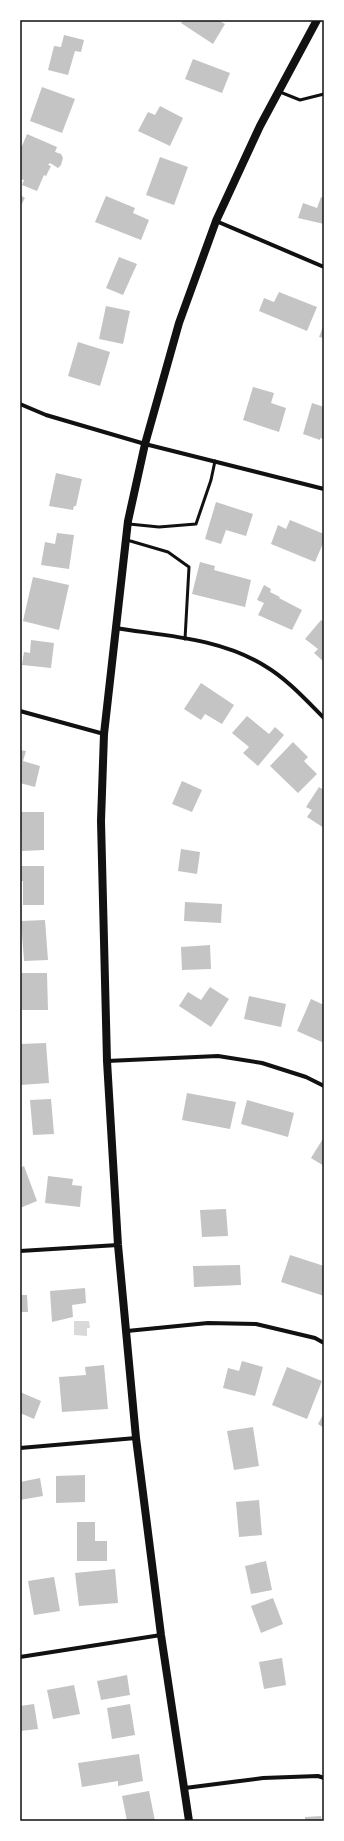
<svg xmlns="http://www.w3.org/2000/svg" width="344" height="1841" font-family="Poppins,sans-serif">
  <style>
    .water { fill: #d9d9d9 }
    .building { fill: #c4c4c4 }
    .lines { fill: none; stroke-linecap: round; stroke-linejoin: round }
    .service { stroke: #111; stroke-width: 3 }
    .minor { stroke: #111; stroke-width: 4 }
    .secondary { stroke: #111; stroke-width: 8 }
    .neatline { fill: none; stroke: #111; stroke-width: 1.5 }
  </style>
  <rect width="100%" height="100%" fill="#fff"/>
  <path class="water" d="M74,1321H89L90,1328H87V1336L74,1335Z"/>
  <g class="building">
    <path d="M184,20H218L225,24L213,44L181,23Z"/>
    <path d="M64,35L84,40L81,52L75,51L68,75L48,70L54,46L61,47Z"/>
    <path d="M193,59L230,73L222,93L185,79Z"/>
    <path d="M42,87L75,99L62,133L30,121Z"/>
    <path d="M160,106L183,118L170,146L138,131L148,112L155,115Z"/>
    <path d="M27,134L57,147L55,152L61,154L63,158L61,165L58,168L50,163L48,165L51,166L46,176L44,175L37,191L22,185L24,180L20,179V145L22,146Z"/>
    <path d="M160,157L188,167L174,205L146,195Z"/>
    <path d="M20,195L25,198L20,207Z"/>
    <path d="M106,196L135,208L133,213L149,220L141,240L95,222Z"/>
    <path d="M321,197L324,198V224L298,218L303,203L317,208Z"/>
    <path d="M119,257L137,264L123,295L106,288Z"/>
    <path d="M279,292L317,307L307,331L259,311L264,298L274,302Z"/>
    <path d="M106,306L130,311L123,344L99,339Z"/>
    <path d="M324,324V338L319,337Z"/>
    <path d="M78,342L110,352L100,386L68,376Z"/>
    <path d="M253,387L274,393L271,403L286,408L279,432L243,420Z"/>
    <path d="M312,403L324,407L323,416H324V439L320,438V440L303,434Z"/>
    <path d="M56,473L82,479L76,506H74L73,510L49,506Z"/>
    <path d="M216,502L253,514L246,536L226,530L221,544L205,539Z"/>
    <path d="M290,520L324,534V541L315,562L271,544L278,525L286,529Z"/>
    <path d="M57,533L74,535L69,569L41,565L45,542L55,544Z"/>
    <path d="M200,562L215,566L214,570L251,580L245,607L192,594Z"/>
    <path d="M33,577L69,585L59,630L23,621Z"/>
    <path d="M264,585L271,589L270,592L280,597L279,598L302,610L292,630L258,615L264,603L257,600Z"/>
    <path d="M321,620L324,622V662L314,653L318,649L305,639Z"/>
    <path d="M31,640L54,643L51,668L22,665L24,652L30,653Z"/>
    <path d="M201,683L234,705L222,724L205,714L201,720L184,709Z"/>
    <path d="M247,716L269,734L275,727L284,735L258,766L243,753L249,747L232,733Z"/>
    <path d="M293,742L308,757L304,761L317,774L298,793L270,766Z"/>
    <path d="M20,750L26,751L23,761L40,766L35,787L20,783Z"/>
    <path d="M182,781L202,790L192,812L172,804Z"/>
    <path d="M319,787L324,790V828L307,817L312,810L306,807Z"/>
    <path d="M20,812H44V850L22,851Z"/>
    <path d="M181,849L200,852L197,874L178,871Z"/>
    <path d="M20,866H44V905H23V881H20Z"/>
    <path d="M185,902L222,904L221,923L184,921Z"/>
    <path d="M45,920L48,960L24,961L21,921Z"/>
    <path d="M210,945L211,969L182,970L181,947Z"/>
    <path d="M20,973H47L48,1010H20Z"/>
    <path d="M210,987L229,999L211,1027L179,1006L188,992L201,1000Z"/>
    <path d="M249,996L286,1004L281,1027L244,1019Z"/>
    <path d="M311,999L324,1005V1043L297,1031Z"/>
    <path d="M46,1043L49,1083L20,1085V1044Z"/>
    <path d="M187,1093L236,1102L230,1129L182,1120Z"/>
    <path d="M51,1099L54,1134L33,1135L30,1100Z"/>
    <path d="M247,1100L294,1113L288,1137L241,1124Z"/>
    <path d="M324,1137V1166L311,1158Z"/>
    <path d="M24,1166L37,1201L20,1208V1168Z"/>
    <path d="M48,1176L73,1179L72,1185L82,1186L80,1207L45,1203Z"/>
    <path d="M226,1209L228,1236L202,1237L200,1210Z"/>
    <path d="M290,1255L324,1266V1296L281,1282Z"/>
    <path d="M240,1265L241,1285L194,1287L193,1266Z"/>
    <path d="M85,1288L86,1303L72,1305L73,1317L52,1322L50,1291Z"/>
    <path d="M20,1295H27L28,1312H20Z"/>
    <path d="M242,1361L263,1367L255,1396L223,1388L228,1368L239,1371Z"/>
    <path d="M104,1365L108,1409L62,1412L59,1377L86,1375L85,1367Z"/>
    <path d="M287,1367L322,1381L307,1419L272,1405Z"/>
    <path d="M20,1392L41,1401L34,1419L20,1413Z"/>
    <path d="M324,1413V1428L318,1424Z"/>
    <path d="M253,1427L259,1466L234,1470L227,1431Z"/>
    <path d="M85,1475V1502L56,1503V1476Z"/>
    <path d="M40,1478L43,1496L20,1500V1482Z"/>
    <path d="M259,1500L262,1535L239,1537L236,1502Z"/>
    <path d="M77,1522H95V1541H107V1561H77Z"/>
    <path d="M266,1561L272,1590L251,1594L245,1566Z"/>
    <path d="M115,1569L118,1603L79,1606L75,1573Z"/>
    <path d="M54,1577L60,1611L34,1615L28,1581Z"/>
    <path d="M273,1598L283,1624L261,1633L251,1606Z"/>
    <path d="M282,1658L286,1685L264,1689L259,1662Z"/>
    <path d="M127,1675L130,1695L101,1700L97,1681Z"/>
    <path d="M74,1685L80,1714L53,1719L47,1690Z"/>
    <path d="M34,1704L38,1729L20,1731V1706Z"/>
    <path d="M130,1704L135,1735L112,1739L107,1708Z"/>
    <path d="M139,1754L143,1781L118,1786V1781L82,1787L78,1763Z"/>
    <path d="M149,1791L155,1821H127L122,1796Z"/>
    <path d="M321,1816L322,1821H305V1817Z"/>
  </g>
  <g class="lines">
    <g class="service">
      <path d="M280,92L300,100L324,94"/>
      <path d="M129,524L159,527L196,524L211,480L215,461"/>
      <path d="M127,540L168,552L189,567L185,639"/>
    </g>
    <g class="minor">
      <path d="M216,221L324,267"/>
      <path d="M20,404L46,415L145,444L324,489"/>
      <path d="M115,628C166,636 220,638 265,666C287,679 306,700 324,718"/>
      <path d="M20,711L104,734"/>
      <path d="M107,1061L218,1056L262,1063L306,1077L324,1086"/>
      <path d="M20,1251L118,1245"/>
      <path d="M127,1331L208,1323L256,1324L315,1338L324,1343"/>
      <path d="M20,1448L136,1438"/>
      <path d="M20,1657L161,1635"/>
      <path d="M185,1788L263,1778L318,1776L324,1778"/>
    </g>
    <path class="secondary" d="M189,1821L161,1635L136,1438L118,1245L107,1061L101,821L104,734L128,521L145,444L179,323L216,221L260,126L317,20"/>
  </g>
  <rect width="344" height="1841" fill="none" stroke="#ffffff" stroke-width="42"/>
  <rect x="21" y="21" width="302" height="1799" class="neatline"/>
</svg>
